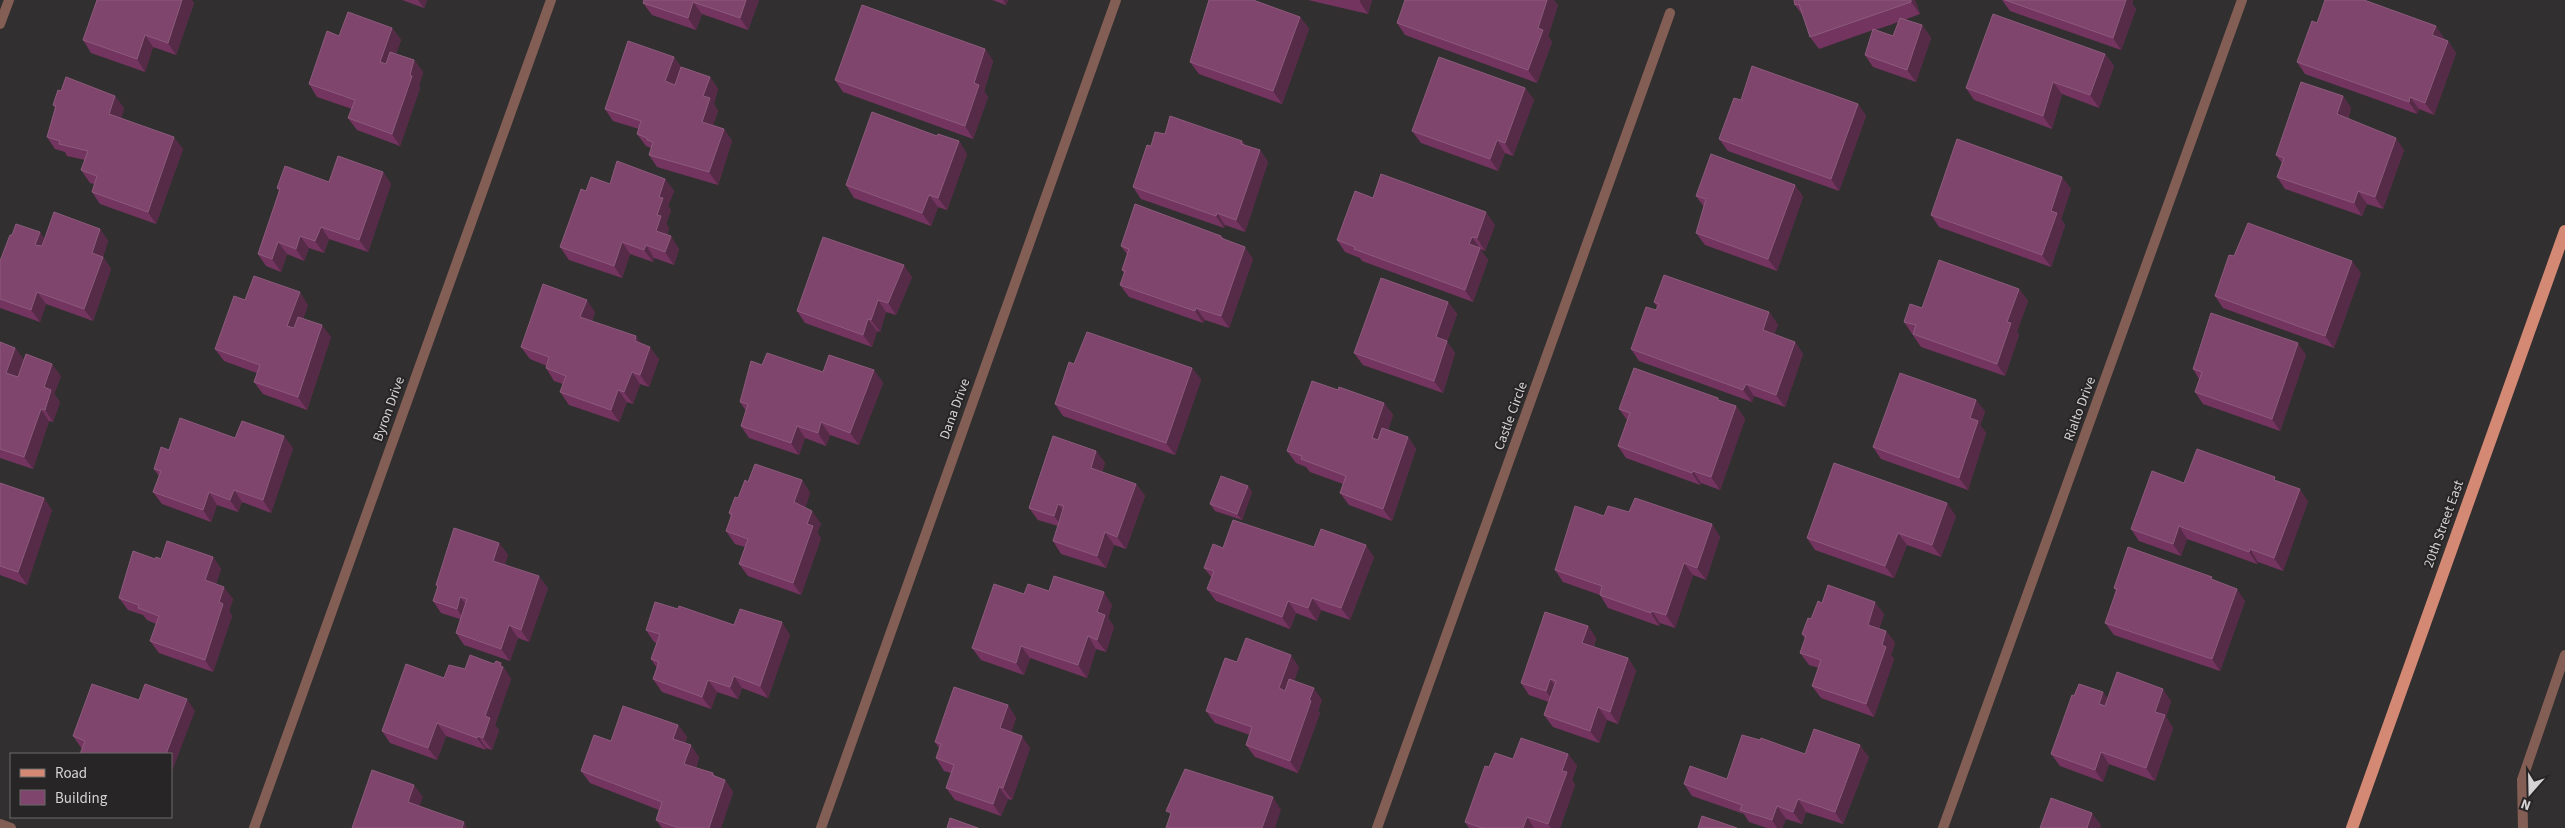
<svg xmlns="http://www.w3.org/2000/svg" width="2565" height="828" font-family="'Source Sans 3',sans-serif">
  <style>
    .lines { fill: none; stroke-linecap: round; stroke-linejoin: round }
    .minor { stroke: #835e54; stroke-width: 10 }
    .primary { stroke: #d48975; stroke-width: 12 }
    .wall { fill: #743460; fill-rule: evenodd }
    .shaded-wall { fill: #552b47 }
    .building { fill: #7f456c; stroke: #8c5b7c }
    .labels { text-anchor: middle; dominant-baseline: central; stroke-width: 4; stroke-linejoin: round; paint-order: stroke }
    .street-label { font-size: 14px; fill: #d5d3d3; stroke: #282526 }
  </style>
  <rect width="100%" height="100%" fill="#322f30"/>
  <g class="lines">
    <g class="minor">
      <path d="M0,24L9,0"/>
      <path d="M0,824L11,828"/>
      <path d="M254,828L551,0"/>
      <path d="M821,828L1116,0"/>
      <path d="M1377,828L1670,13"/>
      <path d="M1943,828L2242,0"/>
      <path d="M2523,828L2522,780L2565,655"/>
    </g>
    <path class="primary" d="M2352,828L2565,231"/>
  </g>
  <g class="wall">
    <path d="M191,0L194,3L176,55L153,47L145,72L91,53L83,40Z"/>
    <path d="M402,0H427L424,8Z"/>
    <path d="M759,0L748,30L702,14L696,30L652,15L643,3Z"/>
    <path d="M992,0H1008L1006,5Z"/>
    <path d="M1308,0H1372L1368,14Z"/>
    <path d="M1794,0H1915L1920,14L1904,20L1922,25L1931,38L1916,82L1873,67L1865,55L1873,30L1819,49L1810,37L1804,17L1795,5ZM1898,22L1893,36L1875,30L1890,25Z"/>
    <path d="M2002,0H2133L2132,4L2136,9L2121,50L2010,11Z"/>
    <path d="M1558,5L1548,36L1552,42L1537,83L1405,35L1397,23Z"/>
    <path d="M1300,17L1309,29L1282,104L1199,74L1190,62Z"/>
    <path d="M2317,23L2444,38V39L2448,41L2456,53L2434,115L2419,109L2417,114L2305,74L2297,62Z"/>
    <path d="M392,28L401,40L396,54L414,60L423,72L419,86L420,88L400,146L357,130L348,118L352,109L317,97L309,84L339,36Z"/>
    <path d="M985,49L993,61L984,91L988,97L973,139L843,92L835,80Z"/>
    <path d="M2105,54L2114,66L2099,108L2062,94L2052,129L1974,100L1966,88Z"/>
    <path d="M674,57L681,67L710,77L718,89L714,104L718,111L713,125L724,129L732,141L718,185L657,167L649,155L651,148L646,146L637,134L639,129L613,121L605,109Z"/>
    <path d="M1525,88L1534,100L1513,156L1505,153L1498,171L1421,143L1412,131Z"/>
    <path d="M2343,96L2351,108L2348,119L2404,150L2383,209L2367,204L2362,216L2285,189L2277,177L2282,163L2276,155Z"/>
    <path d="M1741,100L1858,104L1866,116L1839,191L1728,151L1719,139Z"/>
    <path d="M53,105L124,108L121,118L183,149L156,224L100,204L92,192L94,184L90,183L81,170L85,160L67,156L65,152L55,149L47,137L55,108Z"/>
    <path d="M1165,134L1242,141L1246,146L1260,150L1268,162L1245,232L1225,225L1224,228L1141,199L1133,187L1151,146Z"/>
    <path d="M937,136L959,141L967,154L947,210L938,207L931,226L854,198L846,185Z"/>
    <path d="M383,172L391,184L368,252L329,239L324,253L309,248L304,261L287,254L281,272L266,266L258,254L279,191L277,188L329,182Z"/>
    <path d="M2062,177L2071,189L2061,219L2065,225L2051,267L1939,227L1931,215Z"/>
    <path d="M665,179L674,191L668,206L671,210L666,224L669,228L667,235L679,249L674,265L654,258L653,262L630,254L622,278L569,260L560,247L586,191L610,184Z"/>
    <path d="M1795,185L1803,197L1777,271L1705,245L1696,233L1704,207L1696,196Z"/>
    <path d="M1373,198L1495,225L1485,251L1480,249L1488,260L1473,302L1362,261L1360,258L1345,252L1337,240Z"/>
    <path d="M100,229L108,241L103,257L111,269L93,321L46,304L40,322L0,308V261L12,235L40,232L44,239Z"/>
    <path d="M1221,236L1224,239L1253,259L1229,328L1205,320L1203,323L1129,297L1120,285L1124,273L1122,270L1127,254L1121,246Z"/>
    <path d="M2234,256L2361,273L2334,348L2223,308L2215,296Z"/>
    <path d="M912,277L896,315L886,312L880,332L877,331L872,347L805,323L797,311Z"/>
    <path d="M2019,289L2028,301L2017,331L2019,335L2005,376L1921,347L1904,322L1922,308Z"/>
    <path d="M245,300L308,305L303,319L331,337L307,410L263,394L254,382L257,373L224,361L215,349Z"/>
    <path d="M1448,302L1457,314L1447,342L1455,353L1443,393L1363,365L1354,353Z"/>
    <path d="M1654,302L1769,312L1778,325L1774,334L1795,342L1803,354L1785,407L1754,396L1752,402L1639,361L1631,349L1656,310L1657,307Z"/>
    <path d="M595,312L592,321L641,343L659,359L649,387L640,384L633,404L627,402L619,422L569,405L560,392L563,384L554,381L546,368L547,366L530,359L521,347Z"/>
    <path d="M0,342L15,348L24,360L61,376L54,394L60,402L53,422L49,421L33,469L0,458Z"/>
    <path d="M2306,355L2280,431L2203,404L2195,392L2199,379L2193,369Z"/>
    <path d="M1074,364L1192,368L1201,380L1175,455L1063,416L1055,404Z"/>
    <path d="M762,365L823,372L874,370L883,383L859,445L830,435L826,446L805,438L799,455L749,438L741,426L746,411L740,402Z"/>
    <path d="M1338,390L1384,403L1393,415L1388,430L1408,437L1416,449L1392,521L1349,505L1340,493L1343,484L1310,472L1306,467L1296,463L1287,451Z"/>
    <path d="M1976,400L1985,412L1980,425L1986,433L1968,490L1881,459L1873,447Z"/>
    <path d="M1720,401L1736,406L1745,419L1720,490L1701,483L1700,485L1626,458L1618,446L1627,420L1619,409Z"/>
    <path d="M235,438L293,448L271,513L242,502L238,512L217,505L211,522L162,504L153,492L159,476L154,469L169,450Z"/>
    <path d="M1096,451L1105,463L1102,472L1136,484L1145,496L1126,549L1114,545L1106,568L1061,554L1053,541L1058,526L1038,520L1029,508Z"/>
    <path d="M802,480L810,493L805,508L821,524L817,533L821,538L801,595L748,576L739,564L745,547L735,544L726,531L731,517L729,513L748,482Z"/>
    <path d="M2278,481L2308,501L2283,571L2258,562L2257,564L2187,539L2181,556L2139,541L2131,529L2184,483Z"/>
    <path d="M0,483L52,510L27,585L0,575Z"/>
    <path d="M1248,486L1252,492L1242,520L1215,511L1210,504Z"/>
    <path d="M1629,512L1712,524L1720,537L1706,580L1693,575L1675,628L1660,623L1659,626L1608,608L1600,595L1563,582L1555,570L1604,516Z"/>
    <path d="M1956,516L1941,557L1907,545L1894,578L1815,550L1807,538Z"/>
    <path d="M499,543L508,555L505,564L548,588L529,642L518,638L510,661L464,645L456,633L460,619L441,613L433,601L438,588L436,585Z"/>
    <path d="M1314,547L1374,557L1350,620L1321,610L1317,621L1296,613L1290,629L1216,601L1207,589L1212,578L1204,568L1223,548Z"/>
    <path d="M213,557L221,569L216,584L233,599L229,611L232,616L213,672L159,653L150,641L156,624L147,620L143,615L128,610L119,598L155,559Z"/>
    <path d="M2214,580L2245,601L2220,671L2114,635L2105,623L2116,591L2114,588Z"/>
    <path d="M1049,591L1112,605L1108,618L1114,627L1106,652L1096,649L1087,678L1030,658L1024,675L981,660L972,648L1024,594Z"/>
    <path d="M1822,603L1884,614L1879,629L1886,631L1895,643L1891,655L1894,659L1874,717L1821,698L1812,686L1819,668L1809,665L1800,653L1805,639L1802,634Z"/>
    <path d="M678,609L734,625L790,635L768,698L742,688L738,699L717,692L711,709L662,692L653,679L657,668L651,659L657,643L654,642L646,630Z"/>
    <path d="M1588,626L1596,638L1594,647L1628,658L1636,671L1618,724L1607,720L1599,743L1553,727L1544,715L1549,702L1529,695L1521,683Z"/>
    <path d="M1237,662L1299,667L1294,681L1322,700L1318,711L1320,713L1298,773L1255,757L1246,745L1250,735L1215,723L1206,711Z"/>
    <path d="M465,669L509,675V676L511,679L495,725L499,730L492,750L486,748V750L446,736L437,760L390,743L382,731Z"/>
    <path d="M2074,696L2108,699L2171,701L2166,717L2173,728L2155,781L2109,764L2103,782L2060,766L2051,754Z"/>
    <path d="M139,700L195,711L171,754L82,749L73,736Z"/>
    <path d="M1008,705L1016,718L1011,732L1030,748L1012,800L1008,799L1001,816L955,800L946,788L951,773L944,771L936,758L939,748L935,742Z"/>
    <path d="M678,725L687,737L685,743L699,757L696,768L713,773L715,776L725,780L733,792L721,828H662L656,820L659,810L590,783L581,771L611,741Z"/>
    <path d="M1568,754L1577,766L1572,780L1575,785L1560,828H1469L1465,822L1489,767L1513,759Z"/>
    <path d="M1805,754L1869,757L1843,824L1806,812L1802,824L1786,819L1782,828H1767L1749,822L1744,814L1692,796L1684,784L1727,779Z"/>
  </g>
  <g class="shaded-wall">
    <path d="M182,0H191L194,3L176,55L168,43Z"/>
    <path d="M418,0H427L424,8Z"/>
    <path d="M746,0H759L748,30L740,18Z"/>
    <path d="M1003,0H1008L1006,5Z"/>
    <path d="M1360,0H1372L1368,14L1360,2Z"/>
    <path d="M1547,0H1554L1558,5L1548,36L1552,42L1537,83L1528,70L1538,28Z"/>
    <path d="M1911,0H1915L1920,14L1911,2Z"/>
    <path d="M2125,0H2133L2132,4L2136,9L2121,50L2113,38Z"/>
    <path d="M693,2L702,14L696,30L688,18Z"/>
    <path d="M1300,17L1309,29L1282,104L1273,91Z"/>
    <path d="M1922,25L1931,38L1916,82L1907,70Z"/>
    <path d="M2436,26L2444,38L2441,47L2432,35Z"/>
    <path d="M392,28L401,40L389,74L380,62Z"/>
    <path d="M145,35L153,47L145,72L137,59Z"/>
    <path d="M2448,41L2456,53L2434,115L2425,103Z"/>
    <path d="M985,49L993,61L984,91L988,97L973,139L965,126L974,83Z"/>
    <path d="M2105,54L2114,66L2099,108L2090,95Z"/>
    <path d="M674,57L682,69L673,94L665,81Z"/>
    <path d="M414,60L423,72L419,86L420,88L400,146L392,134Z"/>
    <path d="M710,77L718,89L714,104L718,111L710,134L702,122L703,96Z"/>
    <path d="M2053,82L2062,94L2052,129L2043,116Z"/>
    <path d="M1525,88L1534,100L1513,156L1505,143Z"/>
    <path d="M115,96L124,108L118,126L109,114Z"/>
    <path d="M2343,96L2351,108L2345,126L2337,114Z"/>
    <path d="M2410,97L2419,109L2417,114L2409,102Z"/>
    <path d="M1858,104L1866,116L1839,191L1831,179Z"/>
    <path d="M724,129L732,141L718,185L709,172Z"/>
    <path d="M174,137L183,149L156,224L148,212Z"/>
    <path d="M2396,138L2404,150L2383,209L2375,197Z"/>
    <path d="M1497,140L1505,153L1498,171L1490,159Z"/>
    <path d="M959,141L967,154L947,210L938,198Z"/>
    <path d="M1260,150L1268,162L1245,232L1236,220Z"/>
    <path d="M383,172L391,184L368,252L359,240Z"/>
    <path d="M2062,177L2071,189L2061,219L2065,225L2051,267L2042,255L2051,211Z"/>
    <path d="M665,179L674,191L668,206L671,210L666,224L669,228L664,243L656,231L659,197Z"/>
    <path d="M1795,185L1803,197L1777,271L1768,259Z"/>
    <path d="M2358,191L2367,204L2362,216L2354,203Z"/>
    <path d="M929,195L938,207L931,226L922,213Z"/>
    <path d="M1486,212L1495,225L1485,251L1477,238Z"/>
    <path d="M1217,213L1225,225L1224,228L1216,216Z"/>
    <path d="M321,227L329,239L324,253L315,241Z"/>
    <path d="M100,229L108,241L103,257L111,269L93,321L84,309L92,253Z"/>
    <path d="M40,232L48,245L44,257L35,245Z"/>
    <path d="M300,236L309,248L304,261L296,249Z"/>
    <path d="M671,236L679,249L674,265L665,252Z"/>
    <path d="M1472,237L1488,260L1473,302L1465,290L1469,244Z"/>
    <path d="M278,242L287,254L281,272L272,259Z"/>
    <path d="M622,242L630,254L622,278L614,266Z"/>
    <path d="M646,245L654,258L653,262L644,250Z"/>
    <path d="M1245,247L1253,259L1229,328L1221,316Z"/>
    <path d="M2352,261L2361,273L2334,348L2325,336Z"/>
    <path d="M904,265L912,277L896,315L888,303Z"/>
    <path d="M2019,289L2028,301L2017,331L2019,335L2005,376L1997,364L2007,322Z"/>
    <path d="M37,292L46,304L40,322L31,310Z"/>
    <path d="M300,292L308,305L296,338L287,326Z"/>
    <path d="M587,300L595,312L589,329L580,317Z"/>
    <path d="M878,300L886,312L880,332L871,320Z"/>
    <path d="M1448,302L1457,314L1447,342L1455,353L1443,393L1434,381L1436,337Z"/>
    <path d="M1196,308L1205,320L1203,323L1195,311Z"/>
    <path d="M1769,312L1778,325L1771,342L1763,330Z"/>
    <path d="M868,319L877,331L872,347L863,335Z"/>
    <path d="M322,325L331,337L307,410L298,397Z"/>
    <path d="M636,336L645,349L635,341Z"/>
    <path d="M1795,342L1803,354L1785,407L1776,395Z"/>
    <path d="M2298,343L2306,355L2280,431L2272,419Z"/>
    <path d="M650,347L659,359L649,387L640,375Z"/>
    <path d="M15,348L24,360L15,385L6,373Z"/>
    <path d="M52,364L61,376L54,394L60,402L53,422L45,410L44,387Z"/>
    <path d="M1192,368L1201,380L1175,455L1166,443Z"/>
    <path d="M874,370L883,383L859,445L850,433Z"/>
    <path d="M632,372L640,384L633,404L624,392Z"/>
    <path d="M1746,384L1754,396L1752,402L1743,390Z"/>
    <path d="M618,390L627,402L619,422L611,410Z"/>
    <path d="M1976,400L1985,412L1980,425L1986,433L1968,490L1959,478L1970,418Z"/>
    <path d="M1384,403L1393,415L1381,450L1372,438Z"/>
    <path d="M1736,406L1745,419L1720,490L1711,477Z"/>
    <path d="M41,409L49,421L33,469L24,457Z"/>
    <path d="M821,422L830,435L826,446L818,433Z"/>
    <path d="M797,426L805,438L799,455L791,443Z"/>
    <path d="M284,436L293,448L271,513L263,500Z"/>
    <path d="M1408,437L1416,449L1392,521L1383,509Z"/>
    <path d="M1096,451L1105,463L1099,480L1091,468Z"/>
    <path d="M1693,471L1701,483L1700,485L1692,473Z"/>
    <path d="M802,480L810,493L803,514L794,502Z"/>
    <path d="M1136,484L1145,496L1126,549L1117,537Z"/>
    <path d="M1248,486L1252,492L1242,520L1237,514Z"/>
    <path d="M2300,489L2308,501L2283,571L2274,558Z"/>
    <path d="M234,490L242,502L238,512L230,500Z"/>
    <path d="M209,492L217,505L211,522L203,510Z"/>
    <path d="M44,498L52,510L27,585L18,572Z"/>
    <path d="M1947,503L1956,516L1941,557L1932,545Z"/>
    <path d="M1058,504L1067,516L1063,528L1054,516Z"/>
    <path d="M812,511L821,524L817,533L821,538L801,595L793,583L807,524Z"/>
    <path d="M1712,524L1720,537L1706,580L1697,568Z"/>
    <path d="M2179,526L2187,539L2181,556L2173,544Z"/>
    <path d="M1105,532L1114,545L1106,568L1097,556Z"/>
    <path d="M1898,533L1907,545L1894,578L1885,566Z"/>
    <path d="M499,543L508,555L502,573L493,561Z"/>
    <path d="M1366,545L1374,557L1350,620L1341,608Z"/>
    <path d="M2250,549L2258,562L2257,564L2249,552Z"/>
    <path d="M213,557L221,569L213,593L205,580Z"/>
    <path d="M1684,563L1693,575L1675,628L1666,615Z"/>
    <path d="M539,576L548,588L529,642L521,630Z"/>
    <path d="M224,587L233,599L229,611L232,616L213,672L205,660L219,602Z"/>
    <path d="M2237,589L2245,601L2220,671L2212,659Z"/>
    <path d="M1104,592L1112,605L1108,618L1114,627L1106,652L1097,640V612Z"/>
    <path d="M460,597L469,609L465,621L457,609Z"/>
    <path d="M1312,598L1321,610L1317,621L1308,608Z"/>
    <path d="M1288,601L1296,613L1290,629L1282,617Z"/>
    <path d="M1875,602L1884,614L1876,637L1868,625Z"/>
    <path d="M1652,611L1660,623L1659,626L1651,613Z"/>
    <path d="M782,622L790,635L768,698L760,686Z"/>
    <path d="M509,625L518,638L510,661L501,649Z"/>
    <path d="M1588,626L1596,638L1591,655L1582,643Z"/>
    <path d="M1886,631L1895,643L1891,655L1894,659L1874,717L1866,704Z"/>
    <path d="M1088,636L1096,649L1087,678L1078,665Z"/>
    <path d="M1021,646L1030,658L1024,675L1016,663Z"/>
    <path d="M1291,655L1299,667L1287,701L1279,688Z"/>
    <path d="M1628,658L1636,671L1618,724L1610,712Z"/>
    <path d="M501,663L509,675V676L511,679L495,725L499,730L492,750L483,738L485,716Z"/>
    <path d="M734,676L742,688L738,699L730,687Z"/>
    <path d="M1550,679L1559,691L1554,703L1546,691Z"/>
    <path d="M708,680L717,692L711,709L702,697Z"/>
    <path d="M1314,688L1322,700L1318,711L1320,713L1298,773L1290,761Z"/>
    <path d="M2163,689L2171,701L2166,717L2173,728L2155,781L2146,768L2155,712Z"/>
    <path d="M2103,692L2112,704L2107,716L2099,704Z"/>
    <path d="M187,699L195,711L171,774V754H166Z"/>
    <path d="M1008,705L1016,718L1009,741L1000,728Z"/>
    <path d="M1598,707L1607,720L1599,743L1590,731Z"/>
    <path d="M437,723L446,736L437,760L428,748Z"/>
    <path d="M678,725L687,737L682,751L673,739Z"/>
    <path d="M478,736L486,748V750L477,738Z"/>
    <path d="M1022,736L1030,748L1012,800L1003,788Z"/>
    <path d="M691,745L699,757L693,776L684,764Z"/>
    <path d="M1860,745L1869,757L1843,824L1835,812Z"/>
    <path d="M2101,752L2109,764L2103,782L2095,770Z"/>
    <path d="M1568,754L1577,766L1572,780L1575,785L1560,828H1551L1548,824L1562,771Z"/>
    <path d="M725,780L733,792L721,828H709Z"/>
    <path d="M414,785L423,797L416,814L408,802Z"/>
    <path d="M999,787L1008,799L1001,816L993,804Z"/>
    <path d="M1273,797L1281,810L1275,828H1262Z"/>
    <path d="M1798,799L1806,812L1802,824L1793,812Z"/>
    <path d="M1777,806L1786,819L1782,828H1777L1772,820Z"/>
    <path d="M2092,813L2101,825L2100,828H2087Z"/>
    <path d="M1527,817L1534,828H1523Z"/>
    <path d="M464,822L467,828H462Z"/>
  </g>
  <g class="building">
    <path d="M97,0H182L168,43L145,35L137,59L83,40Z"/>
    <path d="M644,0H746L740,18L693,2L688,18L643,3Z"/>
    <path d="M1209,0H1253L1300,17L1273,91L1190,62Z"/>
    <path d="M1405,0H1547L1538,28L1543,30L1528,70L1397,23Z"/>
    <path d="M1794,0H1911V2L1810,37L1799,4L1795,5Z"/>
    <path d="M2005,0H2126L2113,38Z"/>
    <path d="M2325,0H2364L2436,26L2432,35L2448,41L2425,103L2410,97L2409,102L2297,62L2312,21L2317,23Z"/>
    <path d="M862,5L985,49L974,83L979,85L965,126L835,80Z"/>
    <path d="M348,12L392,28L380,62L386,64L390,52L414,60L410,75L412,76L392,134L348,118L355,100L309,84L327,31L339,36Z"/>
    <path d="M1993,14L2105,54L2090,95L2053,82L2043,116L1966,88Z"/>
    <path d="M1900,18L1922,25L1907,70L1865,55L1873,29L1893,36Z"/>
    <path d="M628,41L674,57L665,81L675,85L681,67L710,77L703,96L710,98L702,122L724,129L709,172L649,155L653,142L647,140V138L637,134L641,121L605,109Z"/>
    <path d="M1439,57L1525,88L1505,143L1497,140L1490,159L1412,131Z"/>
    <path d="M1752,66L1858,104L1831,179L1719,139L1734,98L1741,100Z"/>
    <path d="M66,77L115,96L109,114L174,137L148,212L92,192L97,176L81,170L88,151L59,144L60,141L47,137L56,106L53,105L58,90L61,91Z"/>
    <path d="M2301,82L2343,96L2337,114L2396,138L2375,197L2358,191L2354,203L2277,177L2284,158L2276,155Z"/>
    <path d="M872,112L937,136L938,134L959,141L938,198L929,195L922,213L846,185Z"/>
    <path d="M1170,116L1242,141L1241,144L1260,150L1236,220L1217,213L1216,216L1133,187L1147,145L1151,146L1155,132L1165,134Z"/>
    <path d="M1957,139L2062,177L2051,211L2057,213L2042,255L1931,215Z"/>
    <path d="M1711,154L1795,185L1768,259L1696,233L1706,199L1696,196Z"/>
    <path d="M338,156L383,172L359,240L321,227L315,241L300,236L296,249L278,242L272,259L258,254L280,189L277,188L285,166L329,182Z"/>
    <path d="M617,161L665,179L659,197L663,198L657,215L661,216L656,231L671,236L665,252L646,245L644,250L622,242L614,266L560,247L581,189L586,191L591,177L610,184Z"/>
    <path d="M1381,174L1486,212L1477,238L1472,237L1469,244L1480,248L1465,290L1354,249L1355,247L1337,240L1355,191L1373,198Z"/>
    <path d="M1135,204L1221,236V238L1245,247L1221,316L1196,308L1195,311L1120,285L1125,271L1122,270L1129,249L1121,246Z"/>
    <path d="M54,212L100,229L92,253L103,257L84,309L37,292L31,310L0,299V261L10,235H12L16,224L40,232L35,245L42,246Z"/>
    <path d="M2248,223L2352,261L2325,336L2215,296L2229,255L2234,256Z"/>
    <path d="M823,237L904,265L888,303L878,300L871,320L868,319L863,335L797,311Z"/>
    <path d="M1939,260L2019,289L2007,322L2011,323L1997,364L1913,334L1916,325L1904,322L1910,304L1922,308Z"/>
    <path d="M1664,275L1769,312L1763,330L1795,342L1776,395L1746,384L1743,390L1631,349L1646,307L1656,310L1659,304L1654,302Z"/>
    <path d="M254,276L300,292L287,326L294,328L298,317L322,325L298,397L254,382L260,365L215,349L234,296L245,300Z"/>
    <path d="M1381,278L1448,302L1436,337L1447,341L1434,381L1354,353Z"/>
    <path d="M543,284L587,300L580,317L636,336L635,341L650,347L640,375L632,372L624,392L618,390L611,410L560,392L566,376L546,368L549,357L521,347Z"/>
    <path d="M2211,313L2298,343L2272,419L2195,392L2202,372L2193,369Z"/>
    <path d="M1087,332L1192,368L1166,443L1055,404L1069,362L1074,364Z"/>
    <path d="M0,342L15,348L6,373L18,377L26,354L52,364L44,387L51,390L45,410L41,409L24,457L0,449Z"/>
    <path d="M767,353L823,372L829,355L874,370L850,433L821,422L818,433L797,426L791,443L741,426L748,404L740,402L751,361L762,365Z"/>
    <path d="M1634,368L1718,398V400L1736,406L1711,477L1693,471L1692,473L1618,446L1630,413L1619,409Z"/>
    <path d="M1900,373L1976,400L1970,418L1978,421L1959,478L1873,447Z"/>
    <path d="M1312,381L1338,390L1339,387L1384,403L1372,438L1378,440L1382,428L1408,437L1383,509L1340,493L1346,476L1301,459L1302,456L1287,451Z"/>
    <path d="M180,418L235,438L242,421L284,436L263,500L234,490L230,500L209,492L203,510L153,492L161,471L154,469L161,447L169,450Z"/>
    <path d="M1053,436L1096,451L1091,468L1136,484L1117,537L1105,532L1097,556L1053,541L1064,506L1058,504L1054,516L1029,508Z"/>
    <path d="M2197,449L2275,477L2274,480L2300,489L2274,558L2250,549L2249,552L2179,526L2173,544L2131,529L2152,471L2184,483Z"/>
    <path d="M1834,463L1947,503L1932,545L1898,533L1885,566L1807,538Z"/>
    <path d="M755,464L802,480L794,502L812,511L807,524L813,526L793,583L739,564L748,539L726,531L732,514L729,513L735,497L738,498L745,480L748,482Z"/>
    <path d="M1221,476L1248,486L1237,514L1210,504Z"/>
    <path d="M0,483L44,498L18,572L0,566Z"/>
    <path d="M1635,498L1712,524L1697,568L1684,563L1666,615L1652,611L1651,613L1600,595L1602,586L1555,570L1575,506L1604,516L1608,506L1629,512Z"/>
    <path d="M1233,520L1314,547L1321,529L1366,545L1341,608L1312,598L1308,608L1288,601L1282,617L1207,589L1214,571L1204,568L1213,544L1223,548Z"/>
    <path d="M454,528L499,543L493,561L539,576L521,630L509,625L501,649L456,633L467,599L460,597L457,609L433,601L438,586L436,585Z"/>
    <path d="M167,541L213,557L205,580L224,587L219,602L223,604L205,660L150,641L159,616L138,608L139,605L119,598L133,551L155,559L156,557L161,559Z"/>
    <path d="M2128,547L2212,577L2211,579L2237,589L2212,659L2105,623L2117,589L2114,588Z"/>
    <path d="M1054,576L1104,592L1097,612L1105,615L1097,640L1088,636L1078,665L1021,646L1016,663L972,648L994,584L1024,594L1028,584L1049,591Z"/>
    <path d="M1828,585L1875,602L1868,625L1886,631L1882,645L1886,647L1866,704L1812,686L1821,660L1800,653L1806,636L1802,634L1808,618L1811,619L1818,601L1822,603Z"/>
    <path d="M655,602L678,609L679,606L734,625L740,609L782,622L760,686L734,676L730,687L708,680L702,697L653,679L659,662L651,659L660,634L646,630Z"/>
    <path d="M1545,612L1588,626L1582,643L1628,658L1610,712L1598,707L1590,731L1544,715L1556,681L1550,679L1546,691L1521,683Z"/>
    <path d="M1246,638L1291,655L1279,688L1285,691L1289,679L1314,688L1309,700L1311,701L1290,761L1246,745L1252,727L1206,711L1225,658L1237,662Z"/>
    <path d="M470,655L494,664L496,661L501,663L500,666L503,667L485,716L490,718L483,738L478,736L477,738L437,723L428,748L382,731L406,664L444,678L449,665L465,669Z"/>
    <path d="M2117,672L2163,689L2155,712L2165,715L2146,768L2101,752L2095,770L2051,754L2072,695L2074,696L2079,684L2103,692L2099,704L2105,706Z"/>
    <path d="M92,684L139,700L145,684L187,699L166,754H80L85,741L73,736Z"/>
    <path d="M954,687L1008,705L1000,728L1022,736L1003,788L999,787L993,804L946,788L954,765L936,758L941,744L935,742Z"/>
    <path d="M623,706L678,725L673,739L691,745L684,764L713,773L712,775L725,780L709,828H679L656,820L662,802L581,771L594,735L611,741Z"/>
    <path d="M1814,729L1860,745L1835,812L1798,799L1793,812L1777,806L1772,820L1740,810L1742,805L1684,784L1690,766L1727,779L1742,735L1760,740L1761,738L1805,754Z"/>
    <path d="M1521,738L1568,754L1562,771L1567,772L1548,824L1527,817L1523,828H1482L1465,822L1485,766L1489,767L1495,753L1513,759Z"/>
    <path d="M1185,769L1273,797L1262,828H1166L1171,813L1166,811Z"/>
    <path d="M372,770L414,785L408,802L464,822L462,828H352Z"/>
    <path d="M2051,798L2092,813L2087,828H2040Z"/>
    <path d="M1702,816L1737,828H1698Z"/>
    <path d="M950,818L978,828H947Z"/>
  </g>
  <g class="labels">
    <g class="street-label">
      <text transform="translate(389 409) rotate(-70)">Byron Drive</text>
      <text transform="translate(955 409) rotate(-70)">Dana Drive</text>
      <text transform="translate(2080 409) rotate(-70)">Rialto Drive</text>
      <text transform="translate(1511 416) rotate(-70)">Castle Circle</text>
      <text transform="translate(2444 524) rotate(-70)">20th Street East</text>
    </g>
  </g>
  <rect x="10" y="753" width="162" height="65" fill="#282526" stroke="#6d6b6b"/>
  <rect x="20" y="769" width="25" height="8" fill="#d48975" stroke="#6d6b6b"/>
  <text x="55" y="778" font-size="15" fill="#d5d3d3">Road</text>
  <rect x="20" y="790" width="25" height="15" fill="#7f456c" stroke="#6d6b6b"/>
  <text x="55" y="803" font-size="15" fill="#d5d3d3">Building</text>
  <g transform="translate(2530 793) rotate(200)" stroke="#282526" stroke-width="4" paint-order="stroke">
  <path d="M0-4L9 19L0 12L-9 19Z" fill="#d5d3d3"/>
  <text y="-8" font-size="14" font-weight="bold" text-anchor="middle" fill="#d5d3d3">N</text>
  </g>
</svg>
